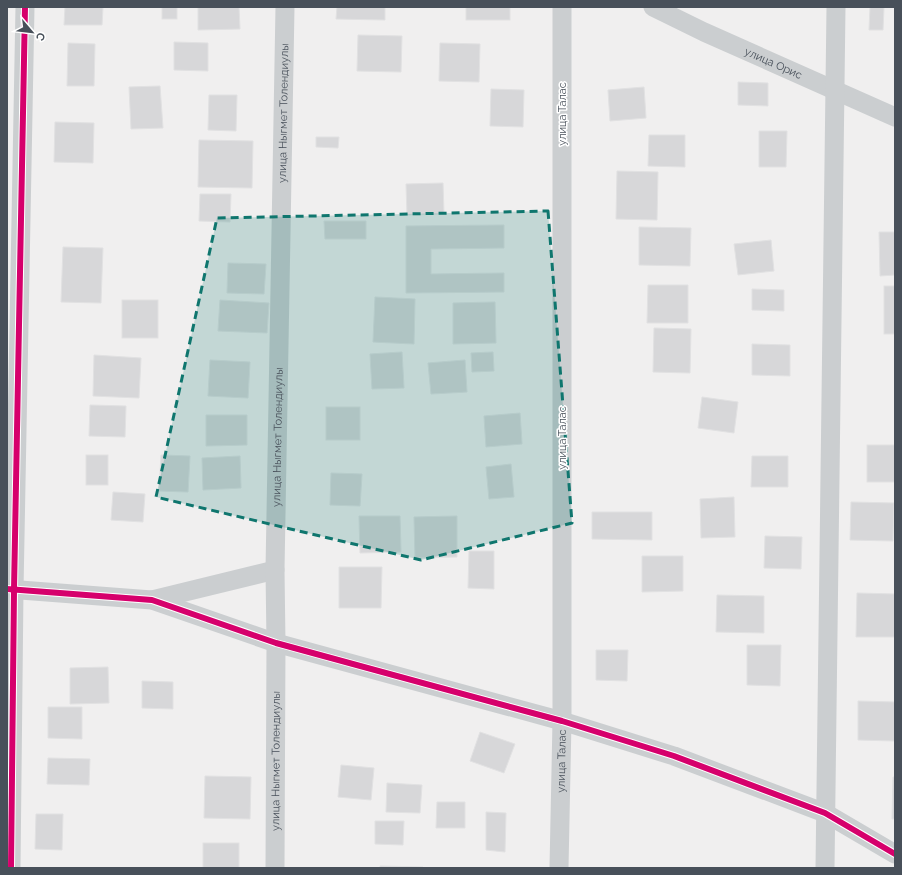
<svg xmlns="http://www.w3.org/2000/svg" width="902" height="875" font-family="Raleway,sans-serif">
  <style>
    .building { fill: #d7d7d9; stroke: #e1e1e2 }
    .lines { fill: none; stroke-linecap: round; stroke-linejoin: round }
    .minor { stroke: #cbced0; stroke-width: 19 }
    .cycleway-casing { stroke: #fff; stroke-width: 8 }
    .cycleway { stroke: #d6006c; stroke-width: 6 }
    .marked { fill: #0f766e; fill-opacity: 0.2; stroke: #0f766e; stroke-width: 3; stroke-dasharray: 8 5; stroke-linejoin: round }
    .labels { text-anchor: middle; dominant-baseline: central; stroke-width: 3; stroke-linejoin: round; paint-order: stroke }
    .street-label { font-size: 11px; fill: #48505a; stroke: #fff }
  </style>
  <rect width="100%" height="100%" fill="#f0efef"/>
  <g class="building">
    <path d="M65,7H103L102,25H64Z"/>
    <rect x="162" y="7" width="15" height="12"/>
    <path d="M198,7H239L240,29L198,30Z"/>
    <path d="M337,7H385V20L336,19Z"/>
    <rect x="466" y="7" width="44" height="13"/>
    <path d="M870,7H884L883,30H869Z"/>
    <path d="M358,35L402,36L401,72L357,71Z"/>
    <path d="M174,42L208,43V71L174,70Z"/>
    <path d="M68,43L95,44L94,86H67Z"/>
    <path d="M440,43L480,44L479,82L439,81Z"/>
    <path d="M738,82L768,83V106L738,105Z"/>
    <path d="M160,86L163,128L131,129L129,87Z"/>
    <path d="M644,87L646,118L610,121L608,90Z"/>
    <path d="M491,89L524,90L523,127L490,126Z"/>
    <path d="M209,95H237L236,131L208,130Z"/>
    <path d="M55,122L94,123L93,163L54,162Z"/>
    <path d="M759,131H787L786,167H759Z"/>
    <path d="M649,135H685V167L648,166Z"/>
    <path d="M316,137H339L338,148L316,147Z"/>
    <path d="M199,140L253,141L252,188L198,187Z"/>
    <path d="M617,171L658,172L657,220L616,219Z"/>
    <path d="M443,183L444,214L407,215L406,184Z"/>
    <path d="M200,194H231L230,222L199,221Z"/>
    <path d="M324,221H366V239H325Z"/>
    <path d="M504,225V248L431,249V274L504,273V292L406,293V226Z"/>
    <path d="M639,227L691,228L690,266L639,265Z"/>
    <path d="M879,232H895V275L880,276Z"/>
    <path d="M771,240L774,271L738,275L734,244Z"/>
    <path d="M63,247L103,248L101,303L61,302Z"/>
    <path d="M228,263L266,264L264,294L227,293Z"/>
    <path d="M648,285H688V323H647Z"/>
    <rect x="884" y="286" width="11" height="48"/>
    <path d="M752,289L784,290V311L752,310Z"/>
    <path d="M375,297L415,299L414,344L373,342Z"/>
    <rect x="122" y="300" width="36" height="38"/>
    <path d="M220,300L269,303L267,333L218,331Z"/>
    <path d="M495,302L496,343L453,344V303Z"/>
    <path d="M654,328L691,329L690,373L653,372Z"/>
    <path d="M752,344L790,345V376L752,375Z"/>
    <path d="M402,352L404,388L372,389L370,354Z"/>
    <path d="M493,352L494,371L472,372L471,353Z"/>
    <path d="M94,355L141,358L139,398L93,396Z"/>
    <path d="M210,360L250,362L248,398L208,396Z"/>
    <path d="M465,360L467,392L431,394L428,363Z"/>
    <path d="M702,397L738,402L734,433L698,428Z"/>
    <path d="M90,405L126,406L125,437L89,436Z"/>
    <rect x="326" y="407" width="34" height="33"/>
    <path d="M520,413L522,444L486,447L484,416Z"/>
    <path d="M206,415H247V445L206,446Z"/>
    <rect x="867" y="445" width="28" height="37"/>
    <rect x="86" y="455" width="22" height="30"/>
    <path d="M161,455L190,456L188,492L159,491Z"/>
    <path d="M240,456L241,488L203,490L202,458Z"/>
    <path d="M752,456H788V487H751Z"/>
    <path d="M511,464L514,497L489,499L486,467Z"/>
    <path d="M331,473L362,474L360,506L330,505Z"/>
    <path d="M113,492L145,494L143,522L111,520Z"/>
    <path d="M734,497L735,537L701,538L700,499Z"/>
    <path d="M851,502L894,503L893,541L850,540Z"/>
    <path d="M592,512H652V540L592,539Z"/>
    <path d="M359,516H400L401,552L360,553Z"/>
    <path d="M457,516V557L415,558L414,517Z"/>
    <path d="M765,536L802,537L801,569L764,568Z"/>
    <path d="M469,551H494V589L468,588Z"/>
    <path d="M642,556H683V591L642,592Z"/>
    <path d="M339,567H382L381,608H339Z"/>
    <path d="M857,593L895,594V637H856Z"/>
    <path d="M717,595L764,596V633L716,632Z"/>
    <path d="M747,645H781L780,686L747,685Z"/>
    <path d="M596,650H628L627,681L596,680Z"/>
    <path d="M108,667L109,703L70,704V668Z"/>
    <path d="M142,681L173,682V709L142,708Z"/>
    <path d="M858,701L895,702V741L858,740Z"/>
    <path d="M48,707H82V739L48,738Z"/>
    <path d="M480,732L515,744L504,773L470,761Z"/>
    <path d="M48,758L90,759L89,785L47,784Z"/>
    <path d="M341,765L374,768L371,800L338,797Z"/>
    <path d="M205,776L251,777L250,819L204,818Z"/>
    <path d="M893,777H895V819H892Z"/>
    <path d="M387,783L422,785L420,813L386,812Z"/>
    <path d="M437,802H465V828H436Z"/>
    <path d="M486,812L506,813L505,852L486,850Z"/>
    <path d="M36,814H63L62,850L35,849Z"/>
    <path d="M375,821H404L403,845L375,844Z"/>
    <rect x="203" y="843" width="36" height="25"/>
    <path d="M380,866L423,867V868H380Z"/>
  </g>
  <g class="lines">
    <g class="minor">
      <path id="s1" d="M653,7L704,32L895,117"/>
      <path d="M7,589L152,600L276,643L562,721L674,756L825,813L895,854"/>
      <path d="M152,600L275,570"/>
      <path d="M11,868L14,590L25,7"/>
      <path id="s2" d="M275,868L276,643L275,570L285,7"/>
      <path id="s3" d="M559,868L562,721V7"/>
      <path d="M825,868L836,7"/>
    </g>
    <defs>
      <g id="cycleway">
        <path d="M7,589L152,600L276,643L562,721L674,756L825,813L895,854"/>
        <path d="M11,868L14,590L25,7"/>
      </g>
    </defs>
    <use href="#cycleway" class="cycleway-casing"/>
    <use href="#cycleway" class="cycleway"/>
  </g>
  <path class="marked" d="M548,211L572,523L421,560L156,497L217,218Z"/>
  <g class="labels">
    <g class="street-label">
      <text stroke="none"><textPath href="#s1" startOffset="133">улица Орис</textPath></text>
      <text stroke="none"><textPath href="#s2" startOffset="755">улица Ныгмет Толендиулы</textPath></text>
      <text transform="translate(562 114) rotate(-90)">улица Талас</text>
      <text stroke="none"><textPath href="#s2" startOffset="431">улица Ныгмет Толендиулы</textPath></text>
      <text transform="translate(562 438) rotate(-90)">улица Талас</text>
      <text stroke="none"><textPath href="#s2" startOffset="107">улица Ныгмет Толендиулы</textPath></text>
      <text stroke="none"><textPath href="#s3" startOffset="107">улица Талас</textPath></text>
    </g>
  </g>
  <rect width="902" height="875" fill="none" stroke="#48505a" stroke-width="16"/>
  <g transform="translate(32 32) rotate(118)" stroke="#ffffff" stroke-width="3" paint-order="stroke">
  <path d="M0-3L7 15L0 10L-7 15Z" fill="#48505a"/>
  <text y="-6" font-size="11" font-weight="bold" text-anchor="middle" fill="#48505a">С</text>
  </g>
</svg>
